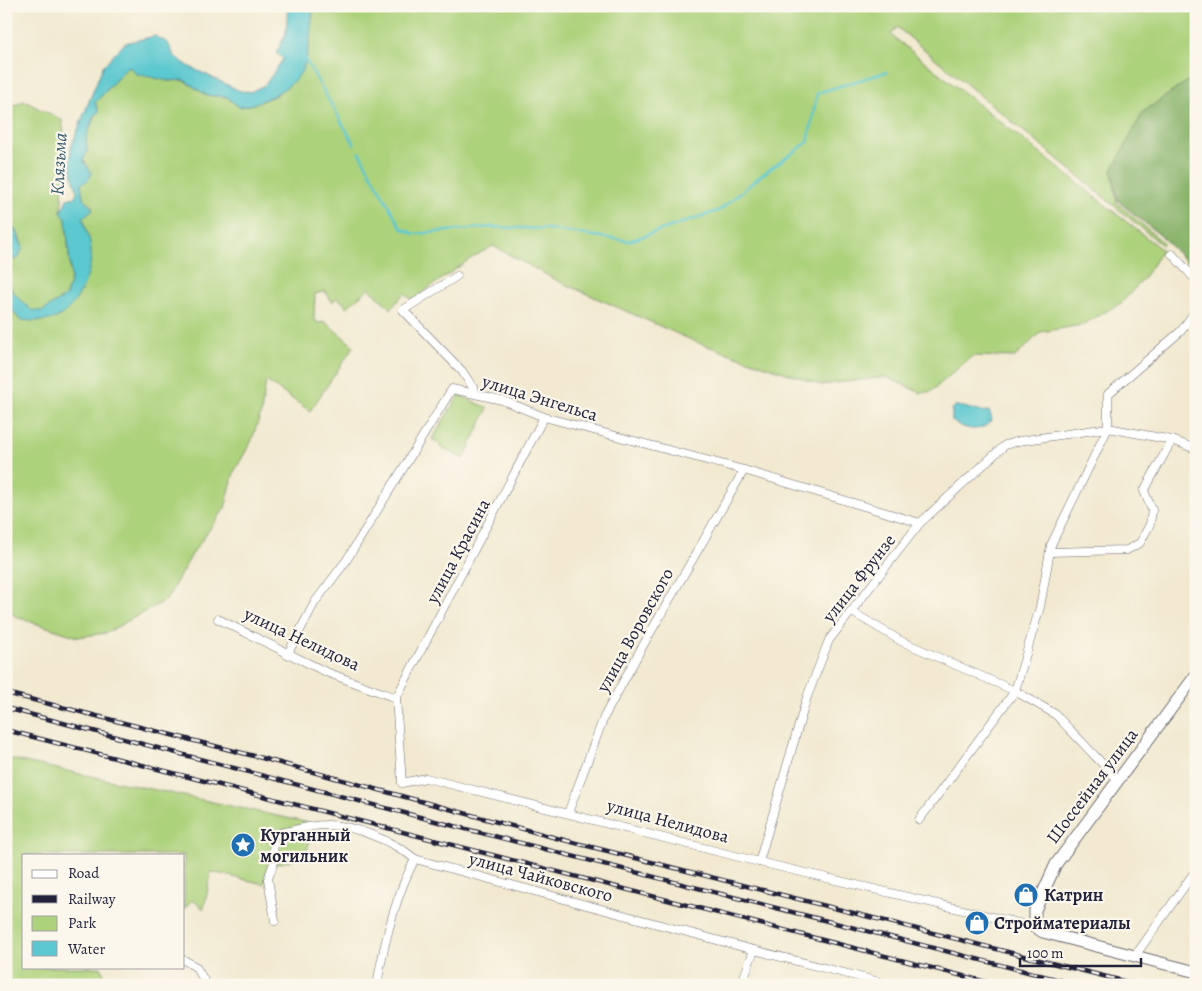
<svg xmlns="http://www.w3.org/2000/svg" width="1202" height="991" font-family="Alegreya,serif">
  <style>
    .green { fill: #add27c; stroke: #687a5c }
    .forest { fill: #8ab46c; stroke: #566b54 }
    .water { fill: #5bc8cf; stroke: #3e7585 }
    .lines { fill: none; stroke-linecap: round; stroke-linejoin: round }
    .stream { stroke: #5bc8cf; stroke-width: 2.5 }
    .street-casing { stroke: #6b686f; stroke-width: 9 }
    .secondary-casing { stroke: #6b686f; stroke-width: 13 }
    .street { stroke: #fff; stroke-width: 8 }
    .secondary { stroke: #fff; stroke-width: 11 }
    .rail-casing { stroke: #22223b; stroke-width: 4.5 }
    .rail { stroke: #fbf7ec; stroke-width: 2.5; stroke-dasharray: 8; stroke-linecap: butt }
    .labels { text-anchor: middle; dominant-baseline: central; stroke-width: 4.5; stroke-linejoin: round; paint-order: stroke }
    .street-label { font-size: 18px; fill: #22223b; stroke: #fbf7ec }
    .poi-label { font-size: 18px; font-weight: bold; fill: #22223b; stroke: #fbf7ec; text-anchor: start }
    .water-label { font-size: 19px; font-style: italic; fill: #365c6f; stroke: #fbf7ec }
  </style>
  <rect width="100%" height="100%" fill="#fbf7ec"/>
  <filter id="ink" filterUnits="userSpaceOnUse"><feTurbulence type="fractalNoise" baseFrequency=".02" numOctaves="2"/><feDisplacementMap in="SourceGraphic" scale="10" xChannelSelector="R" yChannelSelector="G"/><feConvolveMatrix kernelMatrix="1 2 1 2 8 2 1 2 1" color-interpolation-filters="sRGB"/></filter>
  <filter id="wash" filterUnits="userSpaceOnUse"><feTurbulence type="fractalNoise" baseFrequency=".0096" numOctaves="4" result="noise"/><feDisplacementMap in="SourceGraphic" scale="20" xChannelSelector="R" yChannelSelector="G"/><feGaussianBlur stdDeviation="1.12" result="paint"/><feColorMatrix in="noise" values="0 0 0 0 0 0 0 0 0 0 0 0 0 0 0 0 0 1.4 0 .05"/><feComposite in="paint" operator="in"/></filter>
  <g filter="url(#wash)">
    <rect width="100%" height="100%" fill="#f2e9d0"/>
    <g class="green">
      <path d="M312,6H1196V75L1112,171L1117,203L1164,243L1162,245L897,27L891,35L1162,250L1143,279L1121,303L1082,325L1041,332L1015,357L972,356L932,391L921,393L886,377L821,385L696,342L558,281L493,246L470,259L412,300L404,293L391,309L369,288L346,308L345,304L337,298L332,302L325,291L315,294L314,318L317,323L325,322L354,346L310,411L266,381L261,413L251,442L234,472L225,508L194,551L166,600L106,633L78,637L19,618L6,610V302L20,320L60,316L91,250L83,217L93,207L83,198L81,184L89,166L83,160L87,152L86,138L98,108L95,103L128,66L168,81L183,80L206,95L227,97L239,107L248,106L277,95L313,16Z"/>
      <path d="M24,101L62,120L66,146L61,212L66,219L71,278L66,296L42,311H30C5,284 6,283 6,247L20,254L23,247L18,233L6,219V109Z"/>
      <path d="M459,395L488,408L464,459L440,447V444L432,439Z"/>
      <path d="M6,758L315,824L305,857L272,865L264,884L211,872L204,909L192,900L184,909V855H24V967H101L107,985H6Z"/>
    </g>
    <path class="forest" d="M1196,75V252L1188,264L1162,237L1118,201L1112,171L1143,112Z"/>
    <g class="water">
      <path d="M288,6H312C313,22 309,53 303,68C296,87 259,105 239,107L227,97L206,95L184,80L168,81L137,74L128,66L95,103L99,112L94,115L86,138L87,152L83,160L92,174L88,180L81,184L83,198L93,209L83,217C85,228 91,240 91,251C92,272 79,303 61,315C50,323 33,321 20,320L6,302V275L11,290L31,310L42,311L66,296L71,278L66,219L61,212L67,199L75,197L77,191L70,166L71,147L103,66L125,43L155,36L168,43L174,56L190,67L240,91L250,92L265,85L283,59L276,53L286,34Z"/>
      <path d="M11,229H15L23,248L17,260L13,259C6,247 5,241 11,229Z"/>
      <path d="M955,406C967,406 976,413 989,411L992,419C982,434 965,430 952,421V410Z"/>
    </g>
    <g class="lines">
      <g class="stream">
        <path d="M304,57L354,144"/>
        <path d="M359,152L401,228L414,234L491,227L547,229L629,241L720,210L759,177L808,142L817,93L886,72"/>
      </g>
    </g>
  </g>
  <g filter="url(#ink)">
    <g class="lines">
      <defs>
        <g id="street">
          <path d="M6,9L11,6"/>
          <path d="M1172,254L1196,280"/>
          <path d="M457,276L403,310L462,371L477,394"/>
          <path d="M1050,552L1127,550L1140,543L1150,524L1152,510L1144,491L1172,440"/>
          <path d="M852,612L901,641L1015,691L1055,714L1118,780"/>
          <path d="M218,619L326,672L396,698L402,783L426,778L759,862L1035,927"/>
          <path d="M287,655L315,602L346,561L452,389L502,400L544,417L744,470L920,523"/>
          <path d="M396,698L544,417"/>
          <path d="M568,813L604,717L641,649L744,470"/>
          <path d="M919,820L1015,691L1040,607L1051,545L1108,428V394L1181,331L1196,310"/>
          <path d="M759,862L807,697L829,640L920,523L1005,445L1019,441L1108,428L1172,440L1196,449"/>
          <path d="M275,921L268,879L274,862L273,834C290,832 308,825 326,825C352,824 395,842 415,859L754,950L891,985"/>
          <path d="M1135,956L1196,870"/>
          <path d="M184,960L196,967L207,985"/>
          <path d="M377,985C384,943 395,897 415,859"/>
          <path d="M741,985L754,950"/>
        </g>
        <path id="secondary" d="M1196,675L1056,864L1035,910V927L1043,932L1196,972"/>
      </defs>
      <use href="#street" class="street-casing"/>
      <use href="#secondary" class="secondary-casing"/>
      <use href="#street" class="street"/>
      <use href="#secondary" class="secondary"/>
      <defs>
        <g id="rail">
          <path d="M6,693L258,757L560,839L1139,985"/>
          <path d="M6,708L454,826L1079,985"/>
          <path d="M6,730L998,985"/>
        </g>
      </defs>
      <use href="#rail" class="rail-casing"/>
      <use href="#rail" class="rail"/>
    </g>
  </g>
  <defs>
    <symbol id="sight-disc" viewBox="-11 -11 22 22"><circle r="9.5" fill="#1f6fb2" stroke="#fbf7ec"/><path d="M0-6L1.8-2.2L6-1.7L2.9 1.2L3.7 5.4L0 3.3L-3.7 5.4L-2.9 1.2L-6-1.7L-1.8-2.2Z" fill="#fff"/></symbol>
    <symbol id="shop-disc" viewBox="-11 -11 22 22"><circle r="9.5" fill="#1f6fb2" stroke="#fbf7ec"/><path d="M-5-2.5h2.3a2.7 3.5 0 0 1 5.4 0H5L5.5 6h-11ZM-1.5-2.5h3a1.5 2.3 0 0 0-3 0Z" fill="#fff"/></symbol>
  </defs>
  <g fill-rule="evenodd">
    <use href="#sight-disc" x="229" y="831" width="28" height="28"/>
    <use href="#shop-disc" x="1012" y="881" width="28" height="28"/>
    <use href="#shop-disc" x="963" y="909" width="28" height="28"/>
  </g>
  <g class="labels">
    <g class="street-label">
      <text transform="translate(540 398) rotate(17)">улица Энгельса</text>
      <text transform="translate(458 551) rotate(-62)">улица Красина</text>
      <text transform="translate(859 578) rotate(-52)">улица Фрунзе</text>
      <text transform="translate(635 630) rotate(-61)">улица Воровского</text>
      <text transform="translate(302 639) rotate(25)">улица Нелидова</text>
      <text transform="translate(1092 786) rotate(-53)">Шоссейная улица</text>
      <text transform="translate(668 821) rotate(15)">улица Нелидова</text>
      <text transform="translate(541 877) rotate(15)">улица Чайковского</text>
    </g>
    <g class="poi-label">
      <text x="260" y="835">Курганный<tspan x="260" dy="21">могильник</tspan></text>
      <text x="1044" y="895">Катрин</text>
      <text x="994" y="923">Стройматериалы</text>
    </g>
    <g class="water-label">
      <text transform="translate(59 164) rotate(-87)">Клязьма</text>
    </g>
  </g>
  <rect width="1202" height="991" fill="none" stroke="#fbf7ec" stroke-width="25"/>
  <rect x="22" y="854" width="162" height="115" fill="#fbf7ec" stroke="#a4a2a5"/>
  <rect x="32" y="870" width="25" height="8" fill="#ffffff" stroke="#a4a2a5"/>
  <text x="68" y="878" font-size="15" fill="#22223b">Road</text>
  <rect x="32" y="895" width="25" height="8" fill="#22223b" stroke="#a4a2a5"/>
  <text x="68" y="904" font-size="15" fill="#22223b">Railway</text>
  <rect x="32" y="916" width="25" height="15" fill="#add27c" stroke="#a4a2a5"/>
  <text x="68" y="928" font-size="15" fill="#22223b">Park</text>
  <rect x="32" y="941" width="25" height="15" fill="#5bc8cf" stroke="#a4a2a5"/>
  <text x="68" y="954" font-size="15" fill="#22223b">Water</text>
  <path d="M1020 958v8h121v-8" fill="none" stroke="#22223b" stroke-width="2.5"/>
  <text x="1027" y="958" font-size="15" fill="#22223b" stroke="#fbf7ec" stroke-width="4" paint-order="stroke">100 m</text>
</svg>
